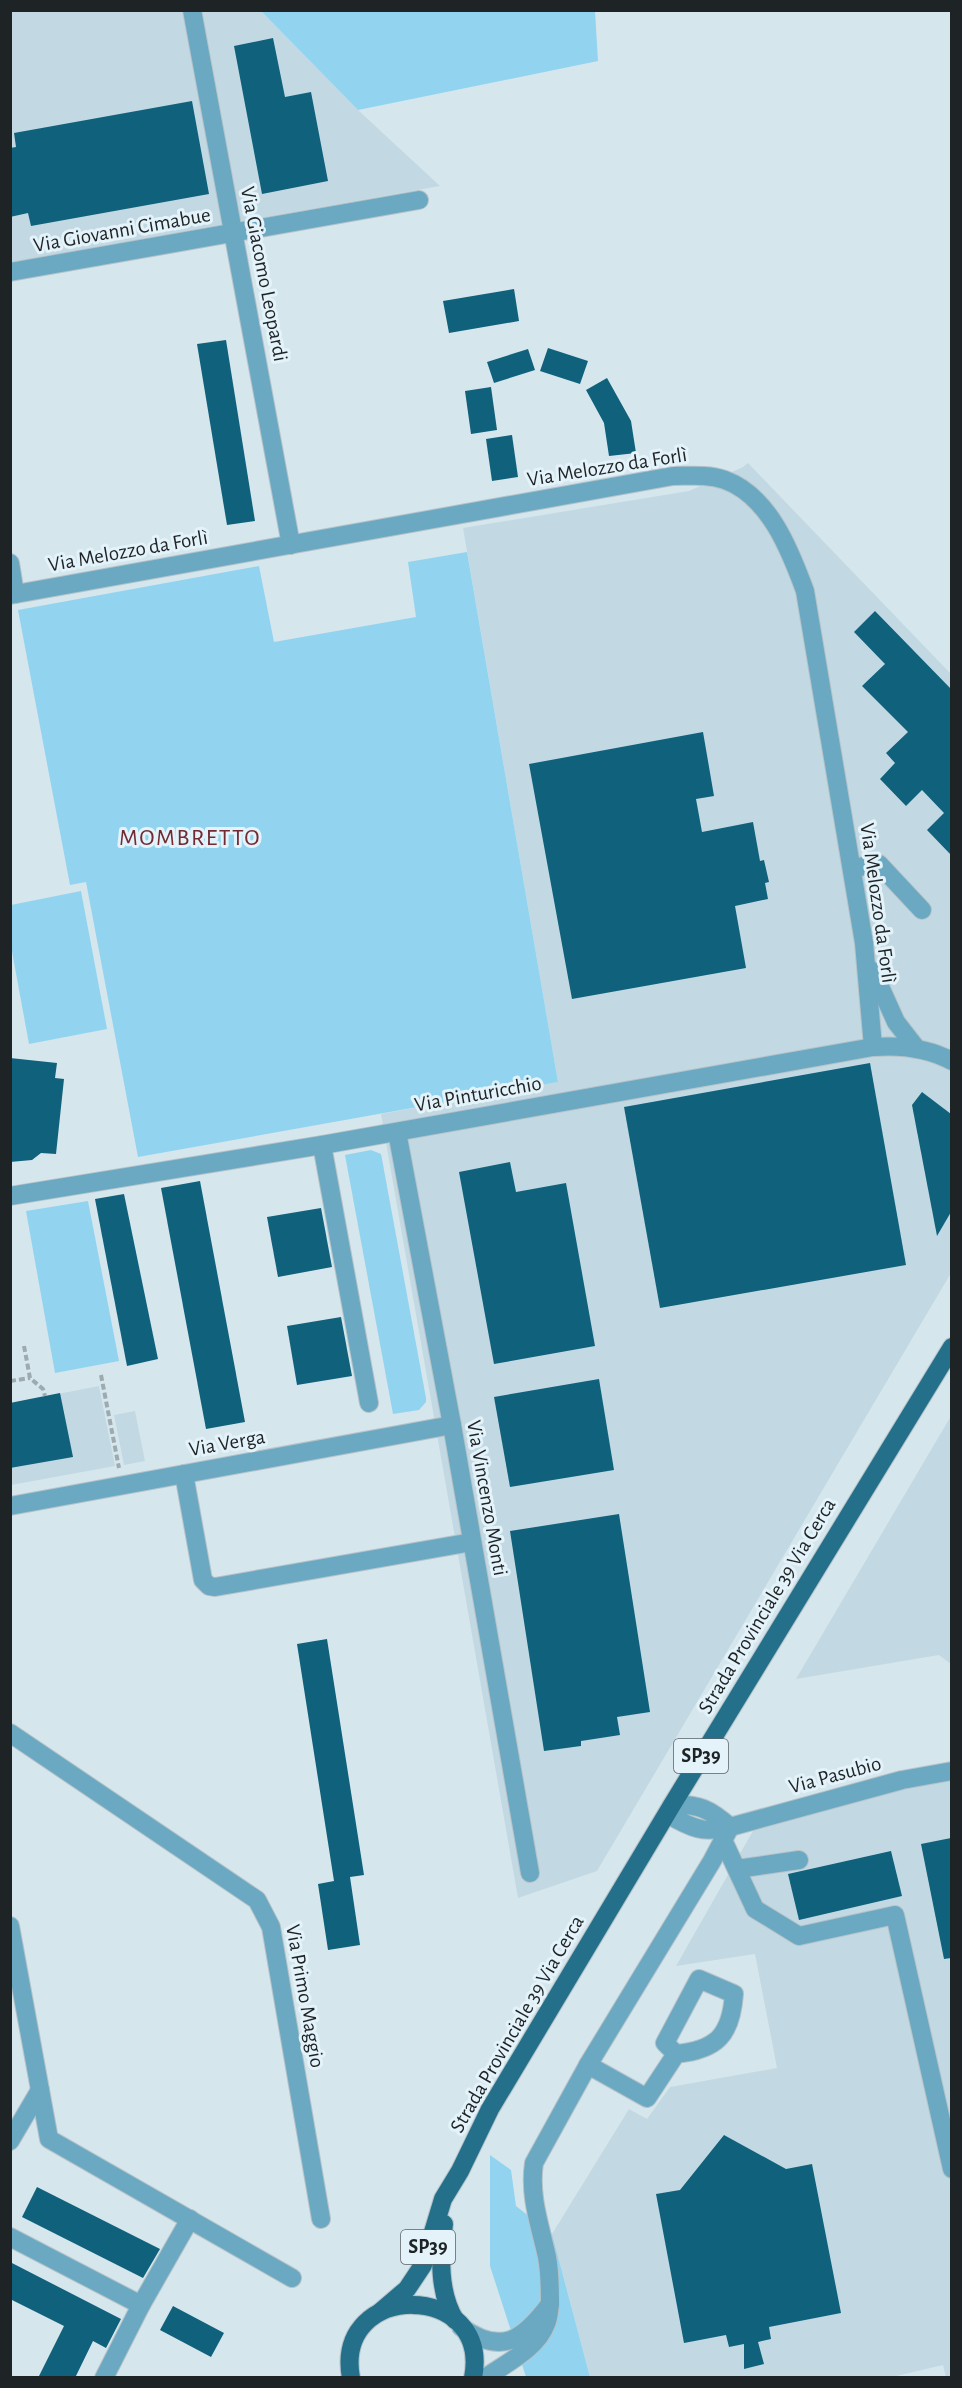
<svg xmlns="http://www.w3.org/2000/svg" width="962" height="2388" font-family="'Alegreya Sans',sans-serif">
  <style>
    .built { fill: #c2d9e3 }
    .green { fill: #92d4ef }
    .building { fill: #10617b }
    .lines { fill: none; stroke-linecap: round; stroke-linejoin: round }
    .minor-casing { stroke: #b5c3c9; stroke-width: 20 }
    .major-casing { stroke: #b5c3c9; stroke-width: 20 }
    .path { stroke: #9daab0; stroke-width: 4; stroke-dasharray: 6 3; stroke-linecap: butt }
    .minor { stroke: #6ba9c2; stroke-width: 18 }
    .major { stroke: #24708b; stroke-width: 18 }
    .labels { text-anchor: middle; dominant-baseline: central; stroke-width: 6; stroke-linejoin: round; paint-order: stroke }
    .shield { fill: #e4f3fa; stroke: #596166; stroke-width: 1.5 }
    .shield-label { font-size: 20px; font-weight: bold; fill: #1e2326 }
    .street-label { font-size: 21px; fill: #1e2326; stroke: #e4f3fa }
    .quarter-label { font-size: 24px; letter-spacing: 1.5px; fill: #722b33; stroke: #e4f3fa }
  </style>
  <rect width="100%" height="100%" fill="#d6e6ed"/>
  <g class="built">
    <path d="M11,11H261L358,110L440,186L11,262Z"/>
    <path d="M748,463L951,674V1273L597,1871L518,1898L381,1114L558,1082L463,528L689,491L743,467Z"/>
    <path d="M99,1386L115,1466L11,1485V1403Z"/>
    <path d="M135,1411L145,1461L124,1465L114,1415Z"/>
    <path d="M951,1416V1664L939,1655L796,1679Z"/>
    <path d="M951,1762V2377H946L943,2365L888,2378L590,2377L552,2234L629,2109L647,2119L670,2087L777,2068L755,1954L676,1966L766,1808L894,1773Z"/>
  </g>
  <g class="green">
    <path d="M261,11H595L598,61L358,110Z"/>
    <path d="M467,552L558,1082L138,1157L86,882L70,885L18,610L259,566L274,642L416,617L408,562Z"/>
    <path d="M81,891L107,1029L29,1044L11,946V905Z"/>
    <path d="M371,1150L381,1154L382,1159L426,1398V1402L419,1410L393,1414L345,1155Z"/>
    <path d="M88,1201L119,1361L55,1373L26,1211Z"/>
    <path d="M490,2155L511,2170L516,2206L552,2234L590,2377H526L490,2266Z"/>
  </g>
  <g class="building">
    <path d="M273,38L285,97L311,92L328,181L262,194L234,46Z"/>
    <path d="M192,101L209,194L31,226L28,213L10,217V148L16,147L14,133Z"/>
    <path d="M514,289L519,321L449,333L443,301Z"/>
    <path d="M226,340L255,521L227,525L197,344Z"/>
    <path d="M548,348L588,361L580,384L540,371Z"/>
    <path d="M528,349L535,370L494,383L487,362Z"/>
    <path d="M607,378L631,421L636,453L609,456L604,423L586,390Z"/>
    <path d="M491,387L497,430L471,434L465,391Z"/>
    <path d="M512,435L518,477L492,481L486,439Z"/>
    <path d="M875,611L951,689V855L927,830L944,813L922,790L906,806L880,779L895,763L886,753L908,732L862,686L885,664L854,632Z"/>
    <path d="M703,732L714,796L696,799L702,832L753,822L760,861L764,860L769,882L765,883L768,899L735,906L746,968L572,999L529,764Z"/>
    <path d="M10,1058L57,1063L55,1078L64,1079L56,1154L41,1153L32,1160L10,1162Z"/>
    <path d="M870,1063L906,1265L660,1308L624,1107Z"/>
    <path d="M922,1092L951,1114V1212L937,1236L912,1105Z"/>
    <path d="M510,1162L516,1192L566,1183L595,1346L494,1364L459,1172Z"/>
    <path d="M200,1181L245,1422L206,1429L161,1188Z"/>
    <path d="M124,1194L158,1359L127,1366L95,1199Z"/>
    <path d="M321,1208L332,1267L278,1277L267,1217Z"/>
    <path d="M341,1317L352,1376L297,1385L287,1326Z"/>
    <path d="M599,1379L614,1470L510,1487L494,1397Z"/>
    <path d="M60,1393L73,1457L10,1468V1403Z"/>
    <path d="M619,1514L650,1712L617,1717L620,1735L581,1741V1746L544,1751L510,1531Z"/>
    <path d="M327,1639L364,1875L350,1877L360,1945L328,1950L318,1884L334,1881L297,1644Z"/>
    <path d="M951,1838V1958L944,1959L921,1844Z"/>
    <path d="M891,1851L902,1896L799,1920L788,1874Z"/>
    <path d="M724,2135L786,2169L812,2164L841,2313L769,2327L771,2339L758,2342L764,2364L744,2369V2344L729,2347L726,2335L684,2343L656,2194L680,2190Z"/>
    <path d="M37,2187L160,2249L143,2278L22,2217Z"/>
    <path d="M10,2262L121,2319L106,2348L93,2341L75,2378H38L64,2326L10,2299Z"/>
    <path d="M173,2306L224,2333L211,2357L160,2330Z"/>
  </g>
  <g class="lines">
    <defs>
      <g id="minor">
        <path d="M192,10L291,545"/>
        <path d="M10,272L419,200"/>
        <path d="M10,563L15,594"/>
        <path d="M10,595L673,476C690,476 708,474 725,480C769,496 790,550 805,591L864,943L873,1047"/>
        <path d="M852,868L879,864L922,910"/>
        <path d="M873,971L896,1022L917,1049"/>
        <path d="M397,1132L452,1425L530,1873"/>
        <path d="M322,1145L369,1403"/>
        <path d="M10,1196L322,1145L873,1047C899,1045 928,1048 952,1061"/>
        <path d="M184,1474L203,1580L209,1586L215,1587L472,1542"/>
        <path d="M10,1506L452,1425"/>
        <path d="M10,1733L257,1900L271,1927L321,2219"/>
        <path d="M730,1827C711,1810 698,1803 672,1805L676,1819C698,1831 707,1832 730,1827L902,1780L952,1771"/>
        <path d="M723,1840L755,1909L799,1936L895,1915L952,2169"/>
        <path d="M737,1869L799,1860"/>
        <path d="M10,1926L49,2139L292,2278"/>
        <path d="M588,2065L647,2098L676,2054L665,2043L699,1979L734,1994C731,2035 717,2050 676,2054"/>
        <path d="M10,2141L40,2090"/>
        <path d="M10,2237L141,2305"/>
        <path d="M550,2304C550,2288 550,2273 547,2257C540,2225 529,2196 534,2163L588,2065L712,1861L730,1827"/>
        <path d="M461,2327C502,2356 523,2340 550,2304C549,2310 549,2318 546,2324C537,2349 506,2363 485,2378"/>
        <path d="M104,2378L141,2305L190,2219"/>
      </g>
      <g id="major">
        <path d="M444,2224C440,2256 438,2291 455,2320"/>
        <path d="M380,2312L407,2289L423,2265L443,2199L460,2171L490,2109L672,1805L952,1347"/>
        <path d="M351,2378C333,2280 492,2281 473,2378"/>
      </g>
    </defs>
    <use href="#minor" class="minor-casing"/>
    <use href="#major" class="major-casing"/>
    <g class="path">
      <path d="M24,1346L30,1378L43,1389L45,1396"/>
      <path d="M101,1375L119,1468"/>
      <path d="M10,1381L30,1378"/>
    </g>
    <use href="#minor" class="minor"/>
    <use href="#major" class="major"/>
  </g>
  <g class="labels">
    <g class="shield">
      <rect x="674" y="1739" width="54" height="34" rx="4.5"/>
      <rect x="401" y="2230" width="54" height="34" rx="4.5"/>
    </g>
    <g class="shield-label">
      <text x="701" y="1756">SP39</text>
      <text x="428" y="2247">SP39</text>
    </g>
    <g class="street-label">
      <text transform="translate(122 230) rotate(-10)">Via Giovanni Cimabue</text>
      <text transform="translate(264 274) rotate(79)">Via Giacomo Leopardi</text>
      <text transform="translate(607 467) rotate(-9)">Via Melozzo da Forlì</text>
      <text transform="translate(128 551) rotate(-10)">Via Melozzo da Forlì</text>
      <text transform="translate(878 903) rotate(82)">Via Melozzo da Forlì</text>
      <text transform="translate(478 1094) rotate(-10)">Via Pinturicchio</text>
      <text transform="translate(227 1443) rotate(-10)">Via Verga</text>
      <text transform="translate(487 1498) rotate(80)">Via Vincenzo Monti</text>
      <text transform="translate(767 1606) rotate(-59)">Strada Provinciale 39 Via Cerca</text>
      <text transform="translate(835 1775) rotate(-15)">Via Pasubio</text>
      <text transform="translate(305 1996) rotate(80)">Via Primo Maggio</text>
      <text transform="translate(517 2024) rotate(-60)">Strada Provinciale 39 Via Cerca</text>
    </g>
    <g class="quarter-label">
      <text x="190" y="838">MOMBRETTO</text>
    </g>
  </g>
  <rect width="962" height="2388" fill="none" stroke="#1e2326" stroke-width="24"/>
</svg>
